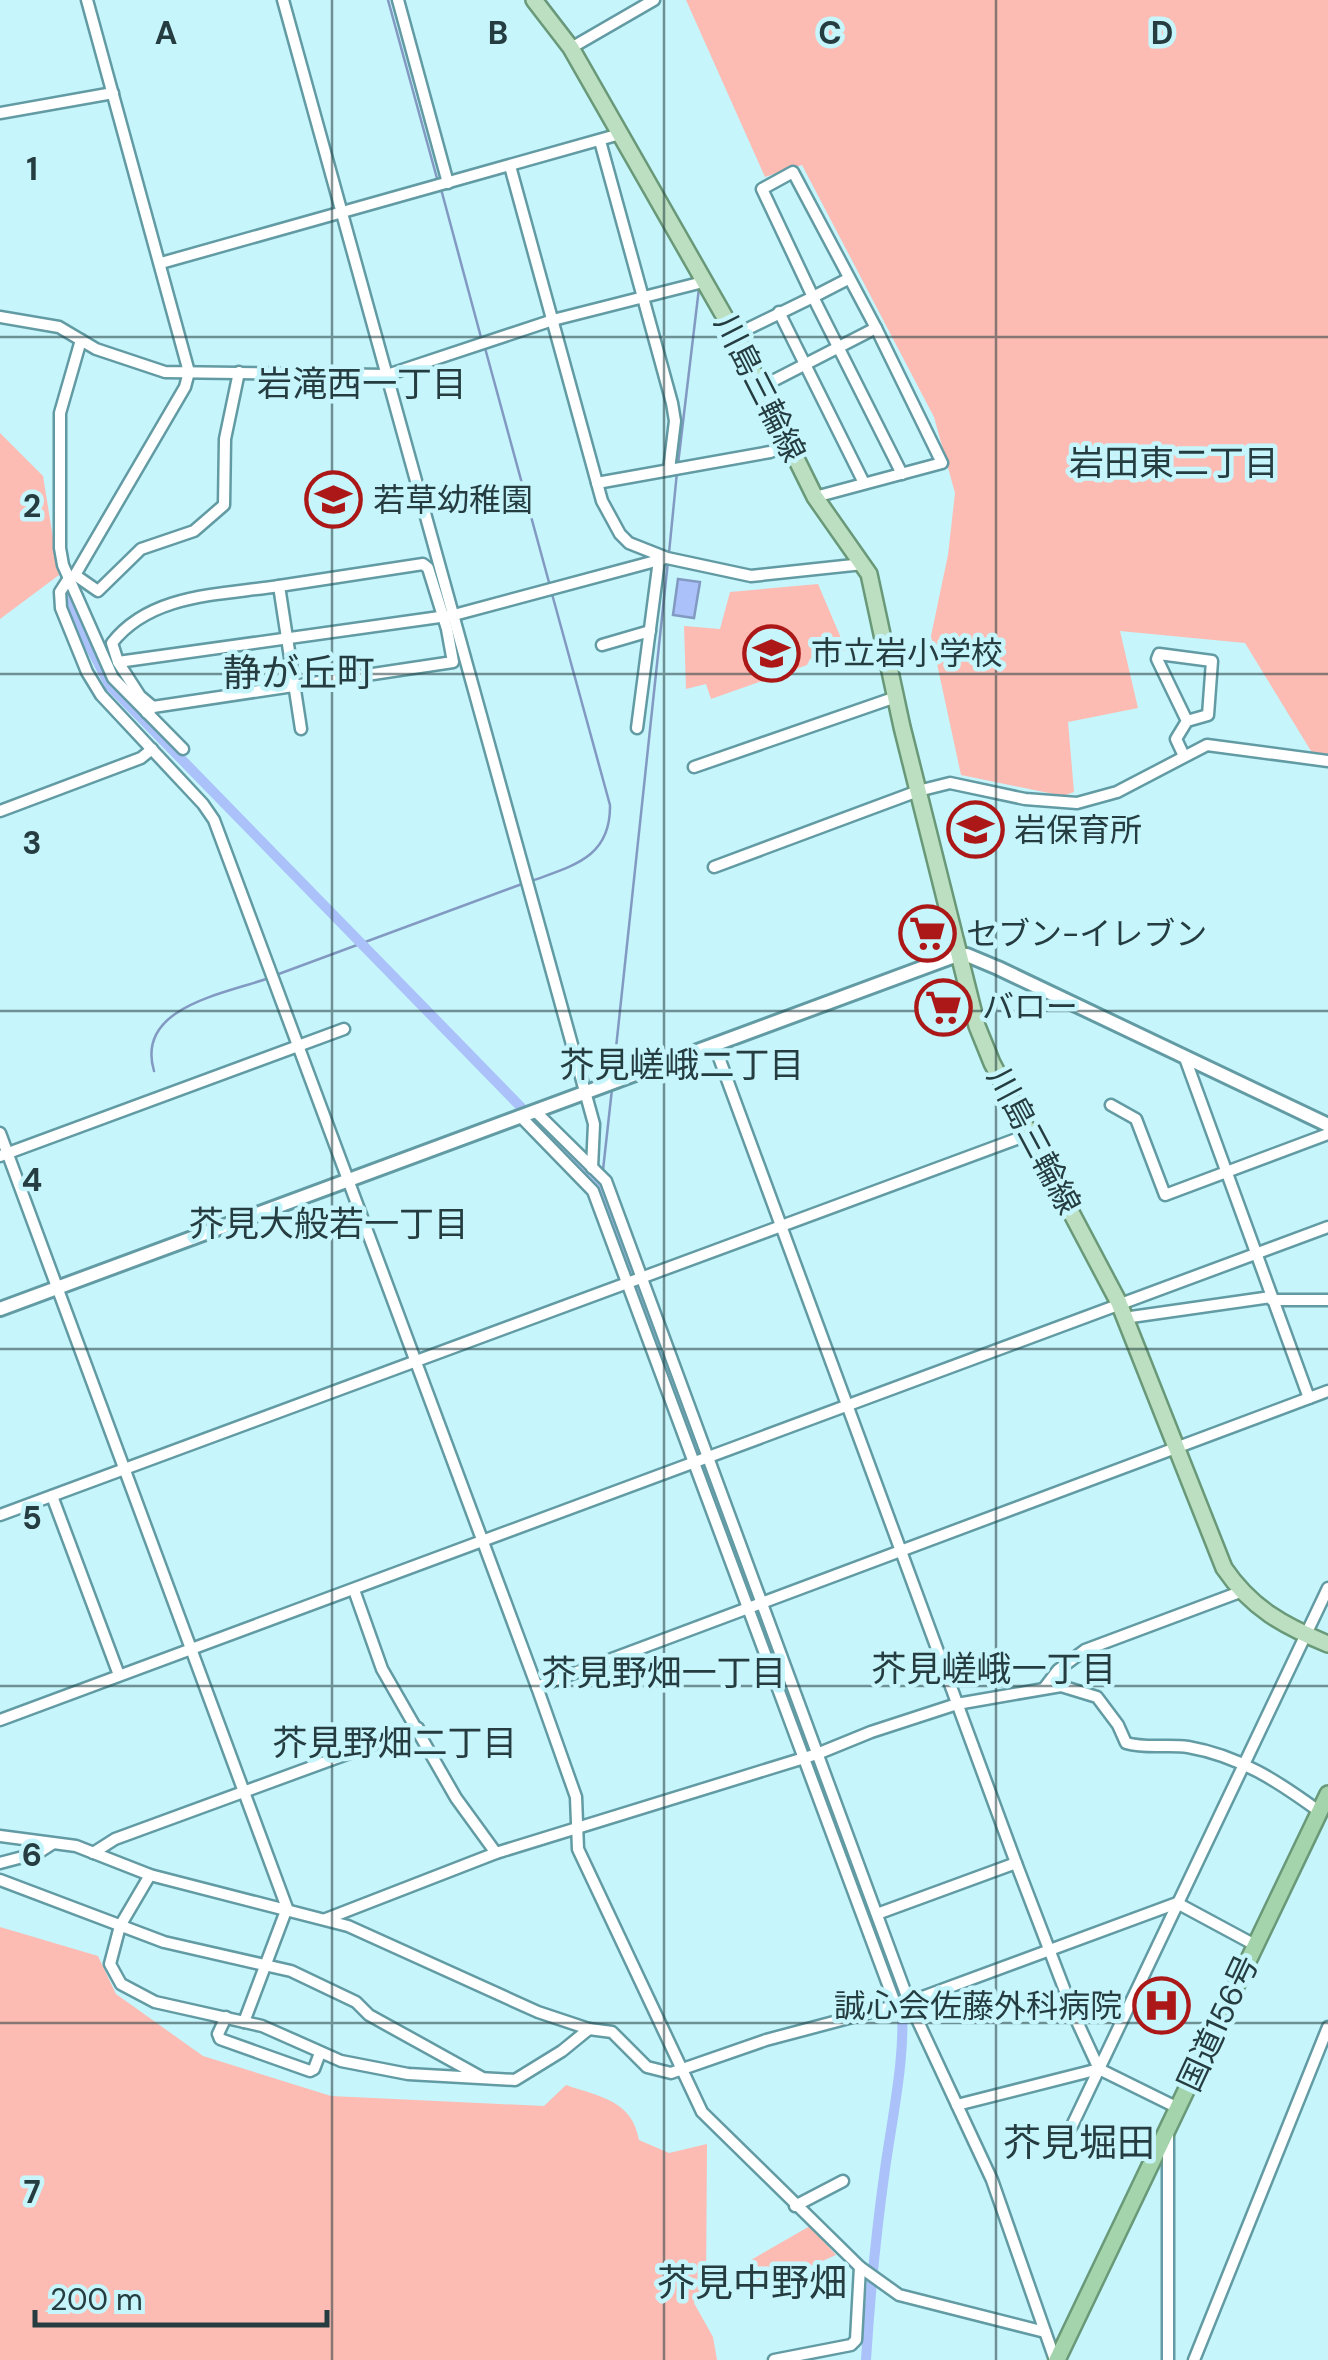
<svg xmlns="http://www.w3.org/2000/svg" width="1328" height="2360" font-family="'DM Sans','Noto Sans JP',sans-serif">
  <style>
    .green { fill: #fcbcb3 }
    .water { fill: #aac1f9; stroke: #8299c2; stroke-width: 2.5 }
    .lines { fill: none; stroke-linecap: round; stroke-linejoin: round }
    .stream { stroke: #8299c2; stroke-width: 2.5 }
    .canal { stroke: #aac1f9; stroke-width: 10 }
    .minor-casing { stroke: #629ba3; stroke-width: 15 }
    .tertiary-casing { stroke: #629ba3; stroke-width: 18 }
    .primary-casing { stroke: #699978; stroke-width: 20 }
    .trunk-casing { stroke: #699978; stroke-width: 20 }
    .minor { stroke: #fff; stroke-width: 10 }
    .tertiary { stroke: #fff; stroke-width: 12 }
    .primary { stroke: #bbdfc0; stroke-width: 15 }
    .trunk { stroke: #a4d4ab; stroke-width: 15 }
    .grid { fill: none; stroke: #253d40; stroke-width: 2.5; stroke-opacity: 0.55 }
    .labels { text-anchor: middle; dominant-baseline: central; stroke-width: 9; stroke-linejoin: round; paint-order: stroke }
    .street-label { font-size: 32px; fill: #253d40; stroke: #c6f5fc }
    .poi-label { font-size: 32px; fill: #253d40; stroke: #c6f5fc; text-anchor: start }
    .neighbourhood-label { font-size: 35px; fill: #253d40; stroke: #c6f5fc }
    .quarter-label { font-size: 38px; fill: #253d40; stroke: #c6f5fc }
    .grid-label { font-size: 32px; text-anchor: middle; font-weight: bold; fill: #253d40; stroke: #c6f5fc; stroke-width: 9; stroke-linejoin: round; paint-order: stroke }
  </style>
  <rect width="100%" height="100%" fill="#c6f5fc"/>
  <g class="green">
    <path d="M686,0H1328V760L1311,751L1245,643L1120,631L1138,708L1068,722L1074,792L1063,796L961,775L931,636L948,555L955,493L934,417L802,165L765,177Z"/>
    <path d="M0,433L43,476L59,575L0,619Z"/>
    <path d="M818,584L846,650L810,659L807,665L711,699L706,684L686,689L684,626L720,629L730,592Z"/>
    <path d="M0,1927L98,1956L116,1994L203,2056L331,2096L544,2106L566,2085C600,2097 632,2100 639,2140L669,2153L707,2144L706,2289L694,2303L713,2337L717,2360H0Z"/>
    <path d="M810,2226L836,2255L761,2288L749,2261Z"/>
  </g>
  <path class="water" d="M678,579L700,582L694,618L673,615Z"/>
  <g class="lines">
    <g class="stream">
      <path d="M388,0L438,182"/>
      <path d="M545,0L575,39"/>
      <path d="M579,46L659,187"/>
      <path d="M441,189L482,341"/>
      <path d="M485,348L550,586"/>
      <path d="M678,464L699,288"/>
      <path d="M669,553L677,472"/>
      <path d="M529,882C571,866 611,859 610,805L552,594"/>
      <path d="M276,975L522,884"/>
      <path d="M154,1071C135,1007 224,994 269,978"/>
      <path d="M613,1076L668,561"/>
      <path d="M603,1170L612,1089"/>
    </g>
    <path class="canal" d="M65,598L110,686L598,1186L901,1994C907,2052 893,2112 885,2169C876,2233 870,2296 866,2360"/>
    <defs>
      <g id="minor">
        <path d="M87,0L189,372L185,387L75,575L69,578L60,592L61,608L87,672L101,695L203,804L214,820L537,1687L576,1797L578,1849L702,2112L860,2267L899,2295L1045,2332"/>
        <path d="M283,0L594,1124L592,1168"/>
        <path d="M398,0L448,183"/>
        <path d="M571,48L654,0"/>
        <path d="M0,113L113,93"/>
        <path d="M600,141L672,403L675,421L669,470"/>
        <path d="M510,166L602,501L620,534L629,543L667,558L751,576L863,564"/>
        <path d="M161,263L620,134"/>
        <path d="M848,279L813,297L902,474"/>
        <path d="M779,312L864,483"/>
        <path d="M0,317L59,327L96,349L165,372L387,375L553,320L703,282"/>
        <path d="M735,335L813,297L762,189L793,172L876,328L942,463L815,497"/>
        <path d="M81,340L60,413V548L63,565L113,678L183,749"/>
        <path d="M761,387L876,328"/>
        <path d="M597,483L770,452L789,445"/>
        <path d="M75,575L98,591L141,549L194,531L224,505L225,439L239,372"/>
        <path d="M602,645L650,631"/>
        <path d="M118,662L112,643C151,593 221,595 279,586L301,729"/>
        <path d="M153,707L140,696L118,662L454,615L663,559"/>
        <path d="M147,713L153,707L453,662L447,629L428,568L423,564L279,586"/>
        <path d="M637,728L659,560"/>
        <path d="M1184,756L1176,739L1187,721L1157,659L1159,654L1212,661L1208,715L1187,721"/>
        <path d="M694,767L896,697"/>
        <path d="M0,811L141,758L152,749"/>
        <path d="M714,867L918,791L950,783L1025,799L1077,803L1117,792L1207,745L1328,761"/>
        <path d="M714,1044L1016,1863L1075,2017L1099,2069"/>
        <path d="M1185,1058L1309,1398"/>
        <path d="M1111,1105L1136,1119L1165,1195L1328,1134"/>
        <path d="M535,1111L606,1181L909,2002L992,2180L1055,2360"/>
        <path d="M520,1116L593,1191L896,2006"/>
        <path d="M0,1133L287,1908L244,2022"/>
        <path d="M0,1156L344,1029"/>
        <path d="M1272,1300H1328"/>
        <path d="M1124,1318L1271,1297"/>
        <path d="M52,1496L119,1675"/>
        <path d="M0,1515L1030,1134"/>
        <path d="M354,1590L382,1669L456,1798L496,1853"/>
        <path d="M537,1687L1328,1391"/>
        <path d="M1045,1687L1058,1670L1085,1650L1240,1592"/>
        <path d="M0,1720L1328,1227"/>
        <path d="M0,1836L76,1846L150,1875L348,1926L538,2012L589,2029L612,2032L647,2067L671,2073L766,2040L909,2002L1177,1903L1255,1945"/>
        <path d="M93,1853L115,1839L418,1728"/>
        <path d="M0,1863L38,1853L52,1844"/>
        <path d="M150,1875L120,1926L110,1964L121,1984L155,2002L262,2026L341,2061L408,2074L515,2080L562,2051L589,2029"/>
        <path d="M0,1880L164,1942L291,1971L356,2002L369,2015L481,2077"/>
        <path d="M877,1914L1016,1863"/>
        <path d="M326,1919L496,1853L817,1754L871,1732L957,1704L1061,1686L1097,1697L1118,1725L1126,1743C1147,1749 1167,1744 1188,1747C1240,1756 1279,1782 1320,1812"/>
        <path d="M226,2017L218,2034L220,2039L310,2071L314,2069L320,2053"/>
        <path d="M957,2105L1099,2069L1178,2108"/>
        <path d="M1069,2132L1328,1588"/>
        <path d="M795,2206L843,2181"/>
        <path d="M774,2360L851,2345L856,2340L860,2267"/>
        <path d="M1168,2360V2136"/>
        <path d="M1194,2360L1328,2027"/>
      </g>
      <path id="tertiary" d="M0,1309L957,955H967L998,968L1328,1125"/>
      <path id="primary" d="M534,0L571,48L735,335L815,497L869,574L902,727L977,1026L992,1063L1119,1303L1224,1568C1251,1608 1284,1626 1328,1644"/>
      <path id="trunk" d="M1057,2360L1328,1794"/>
    </defs>
    <use href="#minor" class="minor-casing"/>
    <use href="#tertiary" class="tertiary-casing"/>
    <use href="#primary" class="primary-casing"/>
    <use href="#trunk" class="trunk-casing"/>
    <use href="#minor" class="minor"/>
    <use href="#tertiary" class="tertiary"/>
    <use href="#primary" class="primary"/>
    <use href="#trunk" class="trunk"/>
  </g>
  <path class="grid" d="M332,0V2360M664,0V2360M996,0V2360M0,337H1328M0,674H1328M0,1011H1328M0,1349H1328M0,1686H1328M0,2023H1328"/>
  <defs>
    <symbol id="school-ring" viewBox="-11 -11 22 22"><circle r="9.5" fill="#c6f5fc" stroke="#ab1817" stroke-width="1.5"/><path d="M0-5L7-2L0 1L-7-2ZM-4 1L0 2.5L4 1V4Q0 6-4 4Z" fill="#ab1817"/></symbol>
    <symbol id="supermarket-ring" viewBox="-11 -11 22 22"><circle r="9.5" fill="#c6f5fc" stroke="#ab1817" stroke-width="1.5"/><path d="M-6-5.5h2.5l.6 2H6L4.5 2H-2.5L-4.4-4H-6ZM-1.5 3.2a1.3 1.3 0 1 0 .1 0ZM3 3.2a1.3 1.3 0 1 0 .1 0Z" fill="#ab1817"/></symbol>
    <symbol id="hospital-ring" viewBox="-11 -11 22 22"><circle r="9.5" fill="#c6f5fc" stroke="#ab1817" stroke-width="1.5"/><path d="M-5-5h3v3.5h4V-5h3V5h-3V1.5h-4V5h-3Z" fill="#ab1817"/></symbol>
  </defs>
  <g fill-rule="evenodd">
    <use href="#school-ring" x="302" y="468" width="63" height="63"/>
    <use href="#school-ring" x="740" y="622" width="63" height="63"/>
    <use href="#school-ring" x="944" y="798" width="63" height="63"/>
    <use href="#supermarket-ring" x="896" y="902" width="63" height="63"/>
    <use href="#supermarket-ring" x="912" y="976" width="63" height="63"/>
    <use href="#hospital-ring" x="1130" y="1974" width="63" height="63"/>
  </g>
  <g class="labels">
    <g class="street-label">
      <text transform="translate(760 388) rotate(63)">川島三輪線</text>
      <text transform="translate(1034 1141) rotate(62)">川島三輪線</text>
      <text transform="translate(1218 2023) rotate(-65)">国道156号</text>
    </g>
    <g class="poi-label">
      <text x="373" y="500">若草幼稚園</text>
      <text x="811" y="653">市立岩小学校</text>
      <text x="1014" y="830">岩保育所</text>
      <text x="966" y="934">セブン-イレブン</text>
      <text x="982" y="1007">バロー</text>
      <text x="1122" y="2006" text-anchor="end">誠心会佐藤外科病院</text>
    </g>
    <g class="neighbourhood-label">
      <text x="362" y="384">岩滝西一丁目</text>
      <text x="1174" y="463">岩田東二丁目</text>
      <text x="682" y="1065">芥見嵯峨二丁目</text>
      <text x="329" y="1224">芥見大般若一丁目</text>
      <text x="994" y="1669">芥見嵯峨一丁目</text>
      <text x="664" y="1673">芥見野畑一丁目</text>
      <text x="395" y="1743">芥見野畑二丁目</text>
    </g>
    <g class="quarter-label">
      <text x="299" y="673">静が丘町</text>
      <text x="1079" y="2143">芥見堀田</text>
      <text x="752" y="2283">芥見中野畑</text>
    </g>
  </g>
  <g class="grid-label">
    <text x="166" y="44">A</text>
    <text x="498" y="44">B</text>
    <text x="830" y="44">C</text>
    <text x="1162" y="44">D</text>
    <text x="32" y="180">1</text>
    <text x="32" y="517">2</text>
    <text x="32" y="854">3</text>
    <text x="32" y="1191">4</text>
    <text x="32" y="1529">5</text>
    <text x="32" y="1866">6</text>
    <text x="32" y="2203">7</text>
  </g>
  <path d="M35 2310v15h292v-15" fill="none" stroke="#253d40" stroke-width="5"/>
  <text x="50" y="2310" font-size="30" fill="#253d40" stroke="#c6f5fc" stroke-width="8" paint-order="stroke">200 m</text>
</svg>
